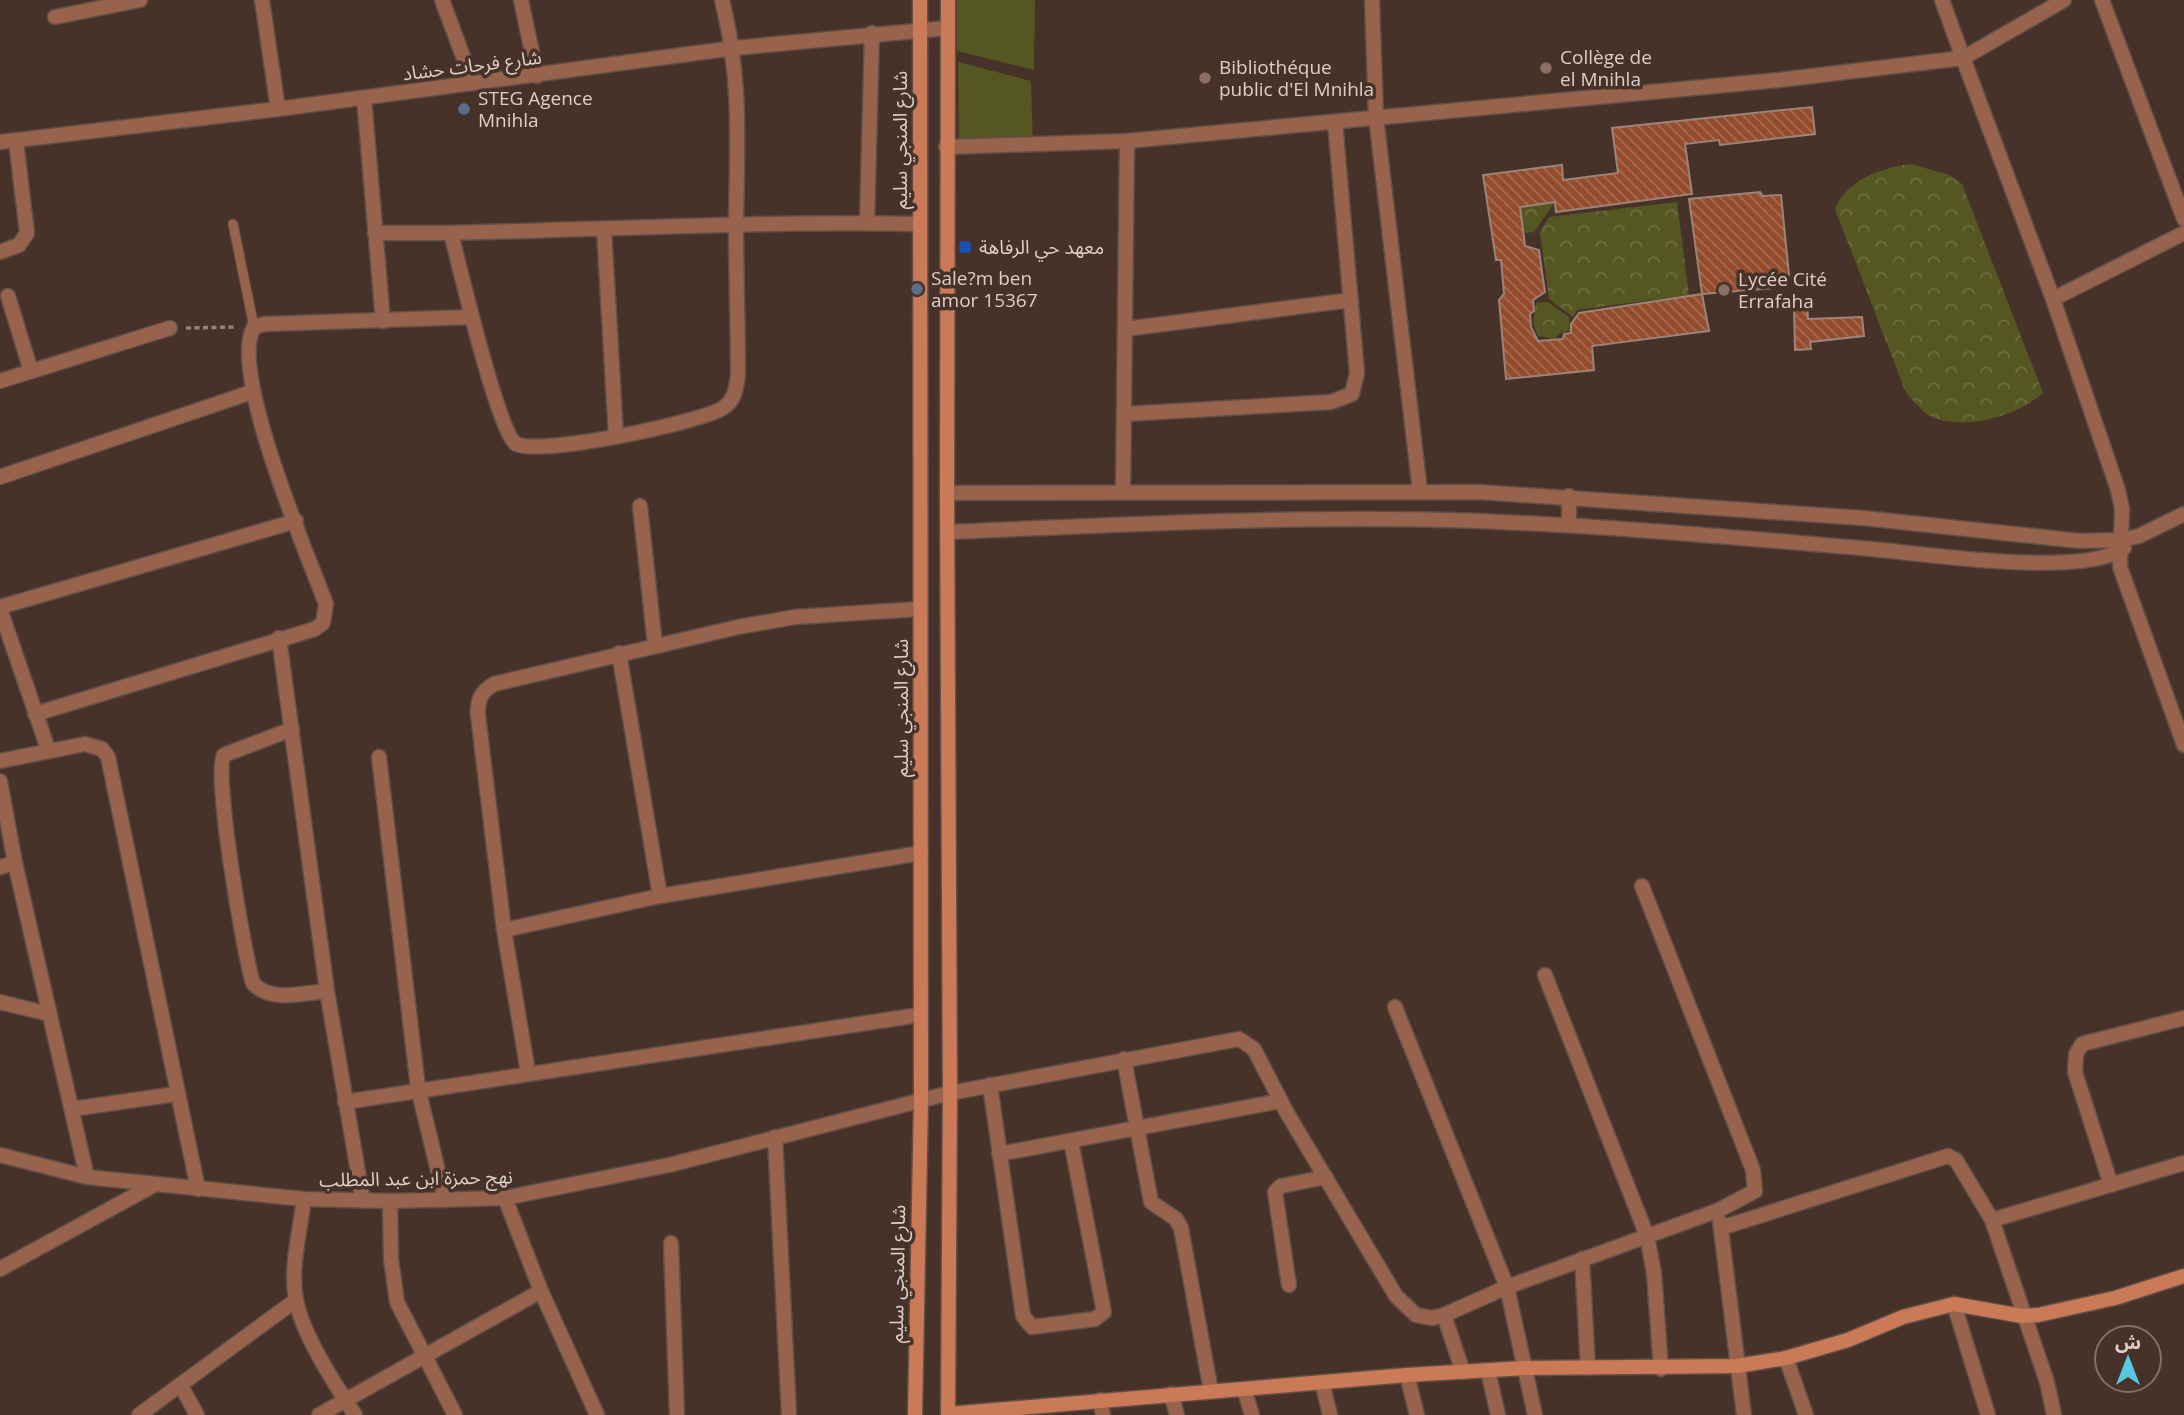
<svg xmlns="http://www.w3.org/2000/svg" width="2184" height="1415" font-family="'Open Sans','Noto Sans Arabic',sans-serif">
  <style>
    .park { fill: url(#park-crowns) }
    .garden { fill: #555723 }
    .building { fill: url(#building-back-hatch); stroke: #9c847a; stroke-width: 2 }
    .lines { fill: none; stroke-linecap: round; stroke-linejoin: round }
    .lane-casing { stroke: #614e46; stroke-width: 11 }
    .street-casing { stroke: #614e46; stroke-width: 17 }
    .secondary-casing { stroke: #614e46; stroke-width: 17 }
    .path { stroke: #93837b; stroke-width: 3.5; stroke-dasharray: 5 3.5; stroke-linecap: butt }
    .lane { stroke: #97634d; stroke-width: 9 }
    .street { stroke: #97634d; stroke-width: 14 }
    .secondary { stroke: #cb7a57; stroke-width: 14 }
    .education-dot { fill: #8d6e63; stroke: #463229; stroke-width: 2.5 }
    .service-dot { fill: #5c6f8a; stroke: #463229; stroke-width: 2.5 }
    .transit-dot { fill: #1a4fb4; stroke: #463229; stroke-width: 2.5 }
    .labels { text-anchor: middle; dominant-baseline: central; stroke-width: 7; stroke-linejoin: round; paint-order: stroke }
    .poi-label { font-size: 19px; fill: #dccfc9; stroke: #463229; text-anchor: start }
    .street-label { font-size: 19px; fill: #dccfc9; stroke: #463229 }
  </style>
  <defs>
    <pattern id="park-crowns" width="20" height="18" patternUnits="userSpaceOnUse" patternTransform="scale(1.75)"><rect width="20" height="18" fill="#555723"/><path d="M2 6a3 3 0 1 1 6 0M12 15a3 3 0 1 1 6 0" fill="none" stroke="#6d6e42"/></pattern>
    <pattern id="building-back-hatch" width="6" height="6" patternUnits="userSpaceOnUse" patternTransform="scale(1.75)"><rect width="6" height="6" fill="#944c2c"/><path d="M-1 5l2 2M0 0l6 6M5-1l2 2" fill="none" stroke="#a76d53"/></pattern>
  </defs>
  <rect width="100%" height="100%" fill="#463229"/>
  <g class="park">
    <path d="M1911,164L1949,175L1962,184L2043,393C2017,416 1963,432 1930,416C1921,411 1913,400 1906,393L1835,209C1847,179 1882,168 1911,164Z"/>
    <path d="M1555,202L1534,232L1524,233L1520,207Z"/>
    <path d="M1677,202L1689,295L1577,310L1573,317L1549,299L1540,232L1549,217Z"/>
    <path d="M1548,302L1569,317L1570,331L1562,332L1554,339L1538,336L1533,322L1536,303Z"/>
  </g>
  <g class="garden">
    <path d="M957,0H1035L1034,70L957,51Z"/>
    <path d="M958,62L1031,81L1033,149L959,144Z"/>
  </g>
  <g class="building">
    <path d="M1812,107L1815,134L1720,145L1719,140L1685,144L1692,194L1556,212L1555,202L1520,207L1525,246L1539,250L1542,272L1545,292L1533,300L1534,311L1530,314L1531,327L1538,341L1563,339L1564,334L1571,333V324L1579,313L1702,294L1709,331L1592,346L1594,370L1506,379L1499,300L1504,294L1501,260H1496L1483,175L1562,165L1563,180L1618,173L1612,128Z"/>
    <path d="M1760,192L1763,196L1781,195L1789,275L1773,277L1774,288L1702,294L1689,199Z"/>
    <path d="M1807,304L1808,319L1862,317L1864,336L1810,342L1811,349L1795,350L1794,305Z"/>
  </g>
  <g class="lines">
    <defs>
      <path id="lane" d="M233,224L254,327"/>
      <g id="street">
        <path d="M262,0L278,109"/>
        <path d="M442,0L473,83"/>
        <path d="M521,0L537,76"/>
        <path d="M722,0C742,80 737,143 736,225C736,275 738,325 738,375C736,389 735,400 723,408C702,422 533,458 515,443C497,427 459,265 451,233C607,229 763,221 919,224"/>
        <path d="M1372,0L1376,117L1420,491"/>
        <path d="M1942,0L1963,58L2064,0"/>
        <path d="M2102,0L2184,219"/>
        <path d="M55,17L140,0"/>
        <path d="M364,98L383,321"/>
        <path d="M0,142L278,109L734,48L948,28"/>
        <path d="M946,147L1127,141L1779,80L1963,58L2053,299L2118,490L2122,509L2120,567L2184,745"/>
        <path d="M867,223L872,33"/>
        <path d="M604,229L616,436"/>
        <path d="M375,233H451"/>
        <path d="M0,252L19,245L27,233L16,141"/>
        <path d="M8,296L31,371"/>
        <path d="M2053,299L2184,233"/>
        <path d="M1125,329L1351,300"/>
        <path d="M0,381L170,328"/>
        <path d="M1124,414L1331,402L1352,394L1357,373L1335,122"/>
        <path d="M0,477L252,392"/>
        <path d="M1123,491L1127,141"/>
        <path d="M947,493L1479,492L1863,518L2080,541L2121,540L2139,536L2184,514"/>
        <path d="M1569,496V525"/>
        <path d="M640,506L655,645"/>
        <path d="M948,532C1113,525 1280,516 1446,520C1588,524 1730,537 1872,549C1925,554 2085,578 2124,548"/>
        <path d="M0,607L296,521"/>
        <path d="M0,609L48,749"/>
        <path d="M279,638L327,991L363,1201"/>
        <path d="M619,653L660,896"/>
        <path d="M35,714L315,629L323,623L326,604C307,553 228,370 254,327L265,324L472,317"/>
        <path d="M292,729L224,755C213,773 244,955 253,983C270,1003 303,993 327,991"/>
        <path d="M379,757L418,1088L445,1200"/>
        <path d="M0,761L85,744L102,749L108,757L198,1189"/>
        <path d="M0,781L15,863L87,1177"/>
        <path d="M0,867L15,863"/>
        <path d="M504,930L660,896L921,853"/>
        <path d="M1545,975L1647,1236L1654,1273L1661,1369"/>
        <path d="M0,1002L49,1014"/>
        <path d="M1395,1007L1507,1287L1535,1415"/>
        <path d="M1124,1059L1151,1202L1176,1219L1181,1228L1211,1391"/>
        <path d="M528,1072L504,930L478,715C477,700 481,692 494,684L738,627L795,617L920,609"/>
        <path d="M990,1085L1023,1316L1032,1327L1095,1319L1104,1312L1071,1141"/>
        <path d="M345,1102L919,1015"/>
        <path d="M72,1109L176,1094"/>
        <path d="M775,1137L789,1415"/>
        <path d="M999,1154L1280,1101"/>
        <path d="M0,1155L87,1177L304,1199L390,1201L505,1198L669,1165L950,1093L1239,1039L1254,1049L1287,1113L1396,1296L1416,1315L1432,1318L1444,1315L1507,1287L1719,1210L1755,1191L1753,1170L1642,886"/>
        <path d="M2111,1185L2075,1072L2076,1054L2082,1044L2184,1018"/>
        <path d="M505,1198L541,1291L597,1415"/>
        <path d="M304,1199C300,1231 290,1268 296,1300C303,1336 335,1384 355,1415"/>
        <path d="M390,1201L391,1259L397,1302L455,1415"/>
        <path d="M1992,1220L2184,1163"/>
        <path d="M1720,1222L1744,1415"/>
        <path d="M1721,1228L1948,1156L1956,1160L1992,1220L2047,1382L2054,1415"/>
        <path d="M671,1243L677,1415"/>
        <path d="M1582,1259L1588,1368"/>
        <path d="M0,1269L154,1185"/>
        <path d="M1289,1285L1275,1192L1281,1186L1326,1177"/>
        <path d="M1954,1304L1988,1415"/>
        <path d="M1444,1315L1463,1372"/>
        <path d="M1786,1358L1806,1415"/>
        <path d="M1488,1371L1498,1415"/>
        <path d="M1407,1375L1417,1415"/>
        <path d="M1322,1382L1330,1415"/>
        <path d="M181,1386L197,1415"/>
        <path d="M1244,1389L1252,1415"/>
        <path d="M1171,1394L1177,1415"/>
        <path d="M1100,1400L1103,1415"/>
        <path d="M139,1415L296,1300"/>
        <path d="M319,1415L541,1291"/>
      </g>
      <g id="secondary">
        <path d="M948,0L947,493L950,1093L948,1415"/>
        <path d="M948,1414L1407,1375L1525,1368L1737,1366L1786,1358L1848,1340L1903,1317L1954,1304L2022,1316L2038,1315L2115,1298L2184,1276"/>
        <path d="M915,1415L921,1100L920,0"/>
      </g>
    </defs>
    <use href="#lane" class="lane-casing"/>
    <use href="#street" class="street-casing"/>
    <use href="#secondary" class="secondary-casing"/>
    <path class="path" d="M186,328L237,327"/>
    <use href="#lane" class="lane"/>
    <use href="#street" class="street"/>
    <use href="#secondary" class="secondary"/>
  </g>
  <g class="education-dot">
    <circle cx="1546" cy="68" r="7"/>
    <circle cx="1205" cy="78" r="7"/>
    <circle cx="1724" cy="290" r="7"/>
  </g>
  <g class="service-dot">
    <circle cx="464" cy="109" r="7"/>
    <circle cx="917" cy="289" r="7"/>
  </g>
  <rect class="transit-dot" x="958" y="240" width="14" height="14" rx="3.5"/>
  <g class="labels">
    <g class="poi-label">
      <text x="1560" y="57">Collège de<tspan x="1560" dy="22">el Mnihla</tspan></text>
      <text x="1219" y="67">Bibliothéque<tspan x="1219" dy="22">public d'El Mnihla</tspan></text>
      <text x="478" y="98">STEG Agence<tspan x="478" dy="22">Mnihla</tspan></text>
      <text x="979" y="247">معهد حي الرفاهة</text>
      <text x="931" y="278">Sale?m ben<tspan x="931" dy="22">amor 15367</tspan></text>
      <text x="1738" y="279">Lycée Cité<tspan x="1738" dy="22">Errafaha</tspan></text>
    </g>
    <g class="street-label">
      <text transform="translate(472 65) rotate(-7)">شارع فرحات حشاد</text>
      <text transform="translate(900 140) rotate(-90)">شارع المنجي سليم</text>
      <text transform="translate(901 708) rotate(-90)">شارع المنجي سليم</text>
      <text transform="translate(416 1178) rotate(-1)">نهج حمزة ابن عبد المطلب</text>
      <text transform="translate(897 1274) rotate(-89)">شارع المنجي سليم</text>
    </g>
  </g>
  <g transform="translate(2128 1359)"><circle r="33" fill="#463229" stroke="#827169" stroke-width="2"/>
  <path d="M0-5L12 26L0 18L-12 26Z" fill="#58c9e3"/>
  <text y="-10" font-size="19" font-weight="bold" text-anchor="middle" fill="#dccfc9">ش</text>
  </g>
</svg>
